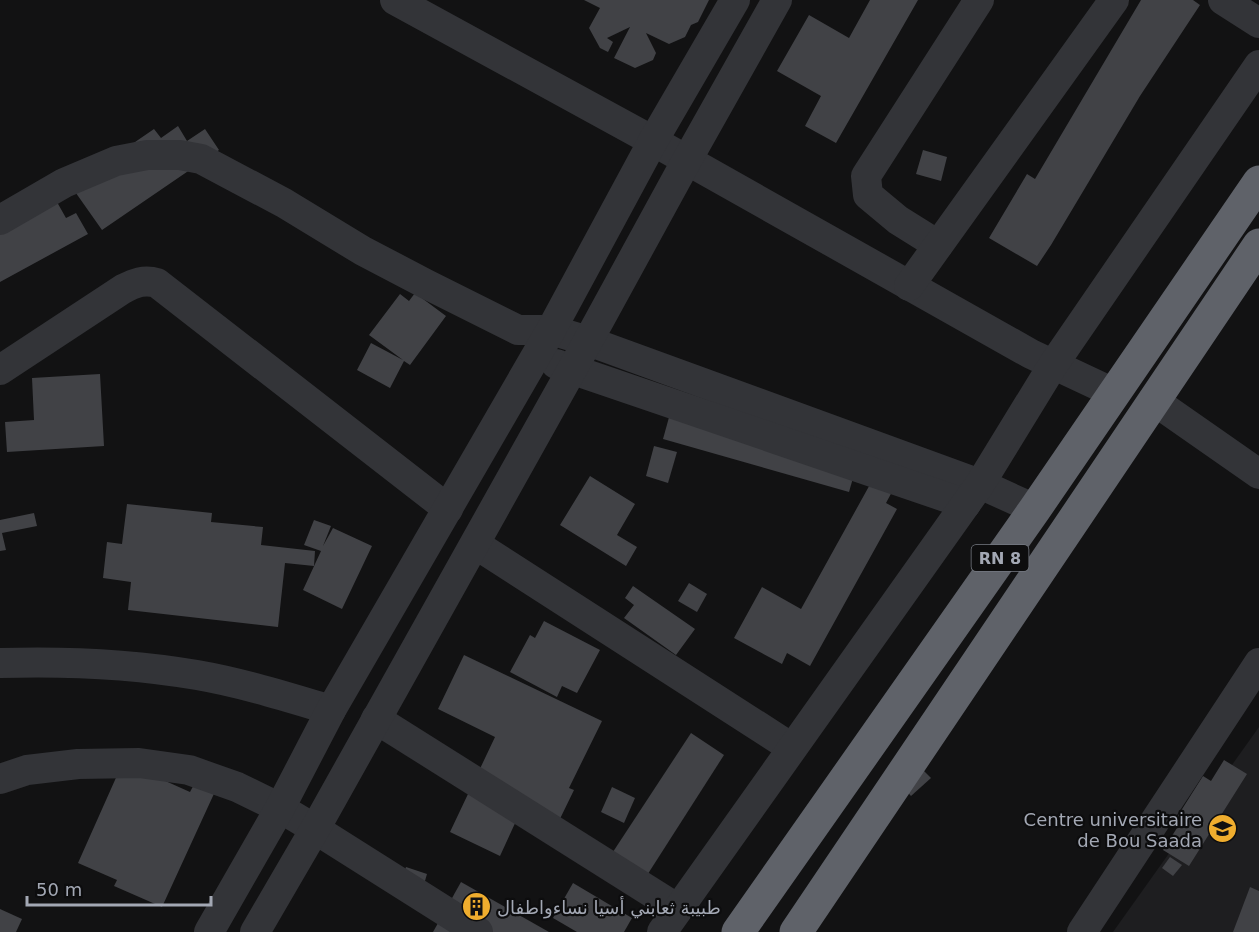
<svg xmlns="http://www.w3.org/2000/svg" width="1259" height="932" font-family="'DejaVu Sans',Cairo,sans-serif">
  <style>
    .built { fill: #1e1e20 }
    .building { fill: #414246 }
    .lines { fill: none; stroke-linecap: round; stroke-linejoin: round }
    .minor { stroke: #333438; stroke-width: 30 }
    .highway { stroke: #5f6269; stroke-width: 33 }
    .labels { text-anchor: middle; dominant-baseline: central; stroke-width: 4.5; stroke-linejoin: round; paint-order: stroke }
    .shield { fill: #0d0d0e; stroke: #767a82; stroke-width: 1.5 }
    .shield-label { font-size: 16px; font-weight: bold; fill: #a3a8b4 }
    .poi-label { font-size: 18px; fill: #a3a8b4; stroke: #0d0d0e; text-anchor: end }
  </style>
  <rect width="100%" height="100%" fill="#121213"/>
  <path class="built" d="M1259,727V932H1113Z"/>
  <g class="building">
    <path d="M584,0H709L698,22L691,25L685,37L669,44L646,33L656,53L653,60L635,68L614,58L630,27L607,38L613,42L608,52L600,48L589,28L600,8Z"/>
    <path d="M870,0H918L836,143L805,126L821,96L777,71L809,15L849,38Z"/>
    <path d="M1141,0H1193L1200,5L1140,96L1051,245L1037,266L989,238L1027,174L1035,179Z"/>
    <path d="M178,126L187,141L205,129L219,150L102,230L71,186L154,129L161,138Z"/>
    <path d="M923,150L947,157L941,181L916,174Z"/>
    <path d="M53,195L66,218L76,213L88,234L0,282V224Z"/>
    <path d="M415,293L446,316L410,365L404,361L390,388L357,370L371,343L403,360L369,335L400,294L409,301Z"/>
    <path d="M100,374L104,446L7,452L5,422L34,420L32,378Z"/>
    <path d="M676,392L861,450L849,492L663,439Z"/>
    <path d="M654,446L677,452L668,483L646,476Z"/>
    <path d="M590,476L635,504L617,535L637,547L626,566L560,525Z"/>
    <path d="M873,479L893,490L886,503L897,509L810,666L787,653L782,664L734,638L762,587L801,609Z"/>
    <path d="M127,504L212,513L211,522L263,527L261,545L315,551L314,566L285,563L278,627L128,610L131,582L103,578L107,542L122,544Z"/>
    <path d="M34,513L37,526L2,533L6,550L0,551V520Z"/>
    <path d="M314,520L331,526L323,546L333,528L372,546L342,609L303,590L321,551L304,545Z"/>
    <path d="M689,583L707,594L697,612L678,601Z"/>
    <path d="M633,586L695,629L676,655L624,618L634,605L625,598Z"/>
    <path d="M544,621L600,650L577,693L562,686L557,697L510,672L530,635L535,638Z"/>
    <path d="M464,655L602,721L569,788L574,790L556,827L517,819L500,856L450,832L495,737L438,709Z"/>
    <path d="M691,733L724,755L644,880L609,858Z"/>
    <path d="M1224,760L1247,774L1189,866L1163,850L1177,828L1172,825L1203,776L1211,781Z"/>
    <path d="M123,762L190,792L199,775L218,785L162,907L114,886L117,880L78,863Z"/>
    <path d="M921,768L931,778L911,796L901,785Z"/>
    <path d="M612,787L635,798L624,823L601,812Z"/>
    <path d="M1170,857L1182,865L1173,876L1162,868Z"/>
    <path d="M406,867L427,874L420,898L398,891Z"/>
    <path d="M461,882L549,932H433Z"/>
    <path d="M573,883L632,918L624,932H577L553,918Z"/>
    <path d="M1250,887L1259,891V932H1233Z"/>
    <path d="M0,909L22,919L16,932H0Z"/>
  </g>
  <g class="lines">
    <g class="minor">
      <path d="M395,0L653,141L1031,354L1114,393"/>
      <path d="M1223,0L1259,23"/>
      <path d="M0,220L64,183L116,161L147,155H180L201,159L284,203L363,251L426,284L518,330H551L588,341L980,484L1035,509"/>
      <path d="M938,245L898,220L868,195L866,176L979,0"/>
      <path d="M909,286L1114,0"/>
      <path d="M556,364L966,504"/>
      <path d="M0,370L123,289C135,283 144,279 157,283L448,509"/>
      <path d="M1153,400L1259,474"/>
      <path d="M475,544L792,748"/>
      <path d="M0,663C66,661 133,664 197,675C243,683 287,697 331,710"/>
      <path d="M376,719L678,909"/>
      <path d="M0,779L27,770L78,764L139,763L189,770L237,787L280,808L315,829L478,932"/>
      <path d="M209,932L280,808L331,710L551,330L653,141L735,0"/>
      <path d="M255,932L315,829L588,341L687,160L777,0"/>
      <path d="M662,932L980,484L1053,365L1259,65"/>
      <path d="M1082,932L1259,663"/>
    </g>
    <g class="highway">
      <path d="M738,932L1035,509L1259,182"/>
      <path d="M796,932L1259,245"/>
    </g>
  </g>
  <defs>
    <symbol id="university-disc" viewBox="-11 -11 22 22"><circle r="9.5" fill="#efad2e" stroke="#0d0d0e"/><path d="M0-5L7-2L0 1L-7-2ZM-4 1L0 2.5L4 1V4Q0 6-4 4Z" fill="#111"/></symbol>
    <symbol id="building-disc" viewBox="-11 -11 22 22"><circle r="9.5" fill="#efad2e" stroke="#0d0d0e"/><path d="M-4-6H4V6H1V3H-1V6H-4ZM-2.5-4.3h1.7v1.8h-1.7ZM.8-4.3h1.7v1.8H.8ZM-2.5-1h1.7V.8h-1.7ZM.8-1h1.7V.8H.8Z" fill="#111"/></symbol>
  </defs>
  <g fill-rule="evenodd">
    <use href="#university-disc" x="1206" y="812" width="33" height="33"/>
    <use href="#building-disc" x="460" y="890" width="33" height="33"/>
  </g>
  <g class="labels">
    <rect class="shield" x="971.5" y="545" width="57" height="26" rx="4.5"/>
    <g class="shield-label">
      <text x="1000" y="558">RN 8</text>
    </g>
    <g class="poi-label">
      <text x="1202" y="819">Centre universitaire<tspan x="1202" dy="21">de Bou Saada</tspan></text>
      <text x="497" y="907" text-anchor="start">طبيبة ثعابني أسيا نساءواطفال</text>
    </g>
  </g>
  <path d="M27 896v9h184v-9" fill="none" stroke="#a3a8b4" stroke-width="3"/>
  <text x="36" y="896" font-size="18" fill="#a3a8b4" stroke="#0d0d0e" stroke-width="4.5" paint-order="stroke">50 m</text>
</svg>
